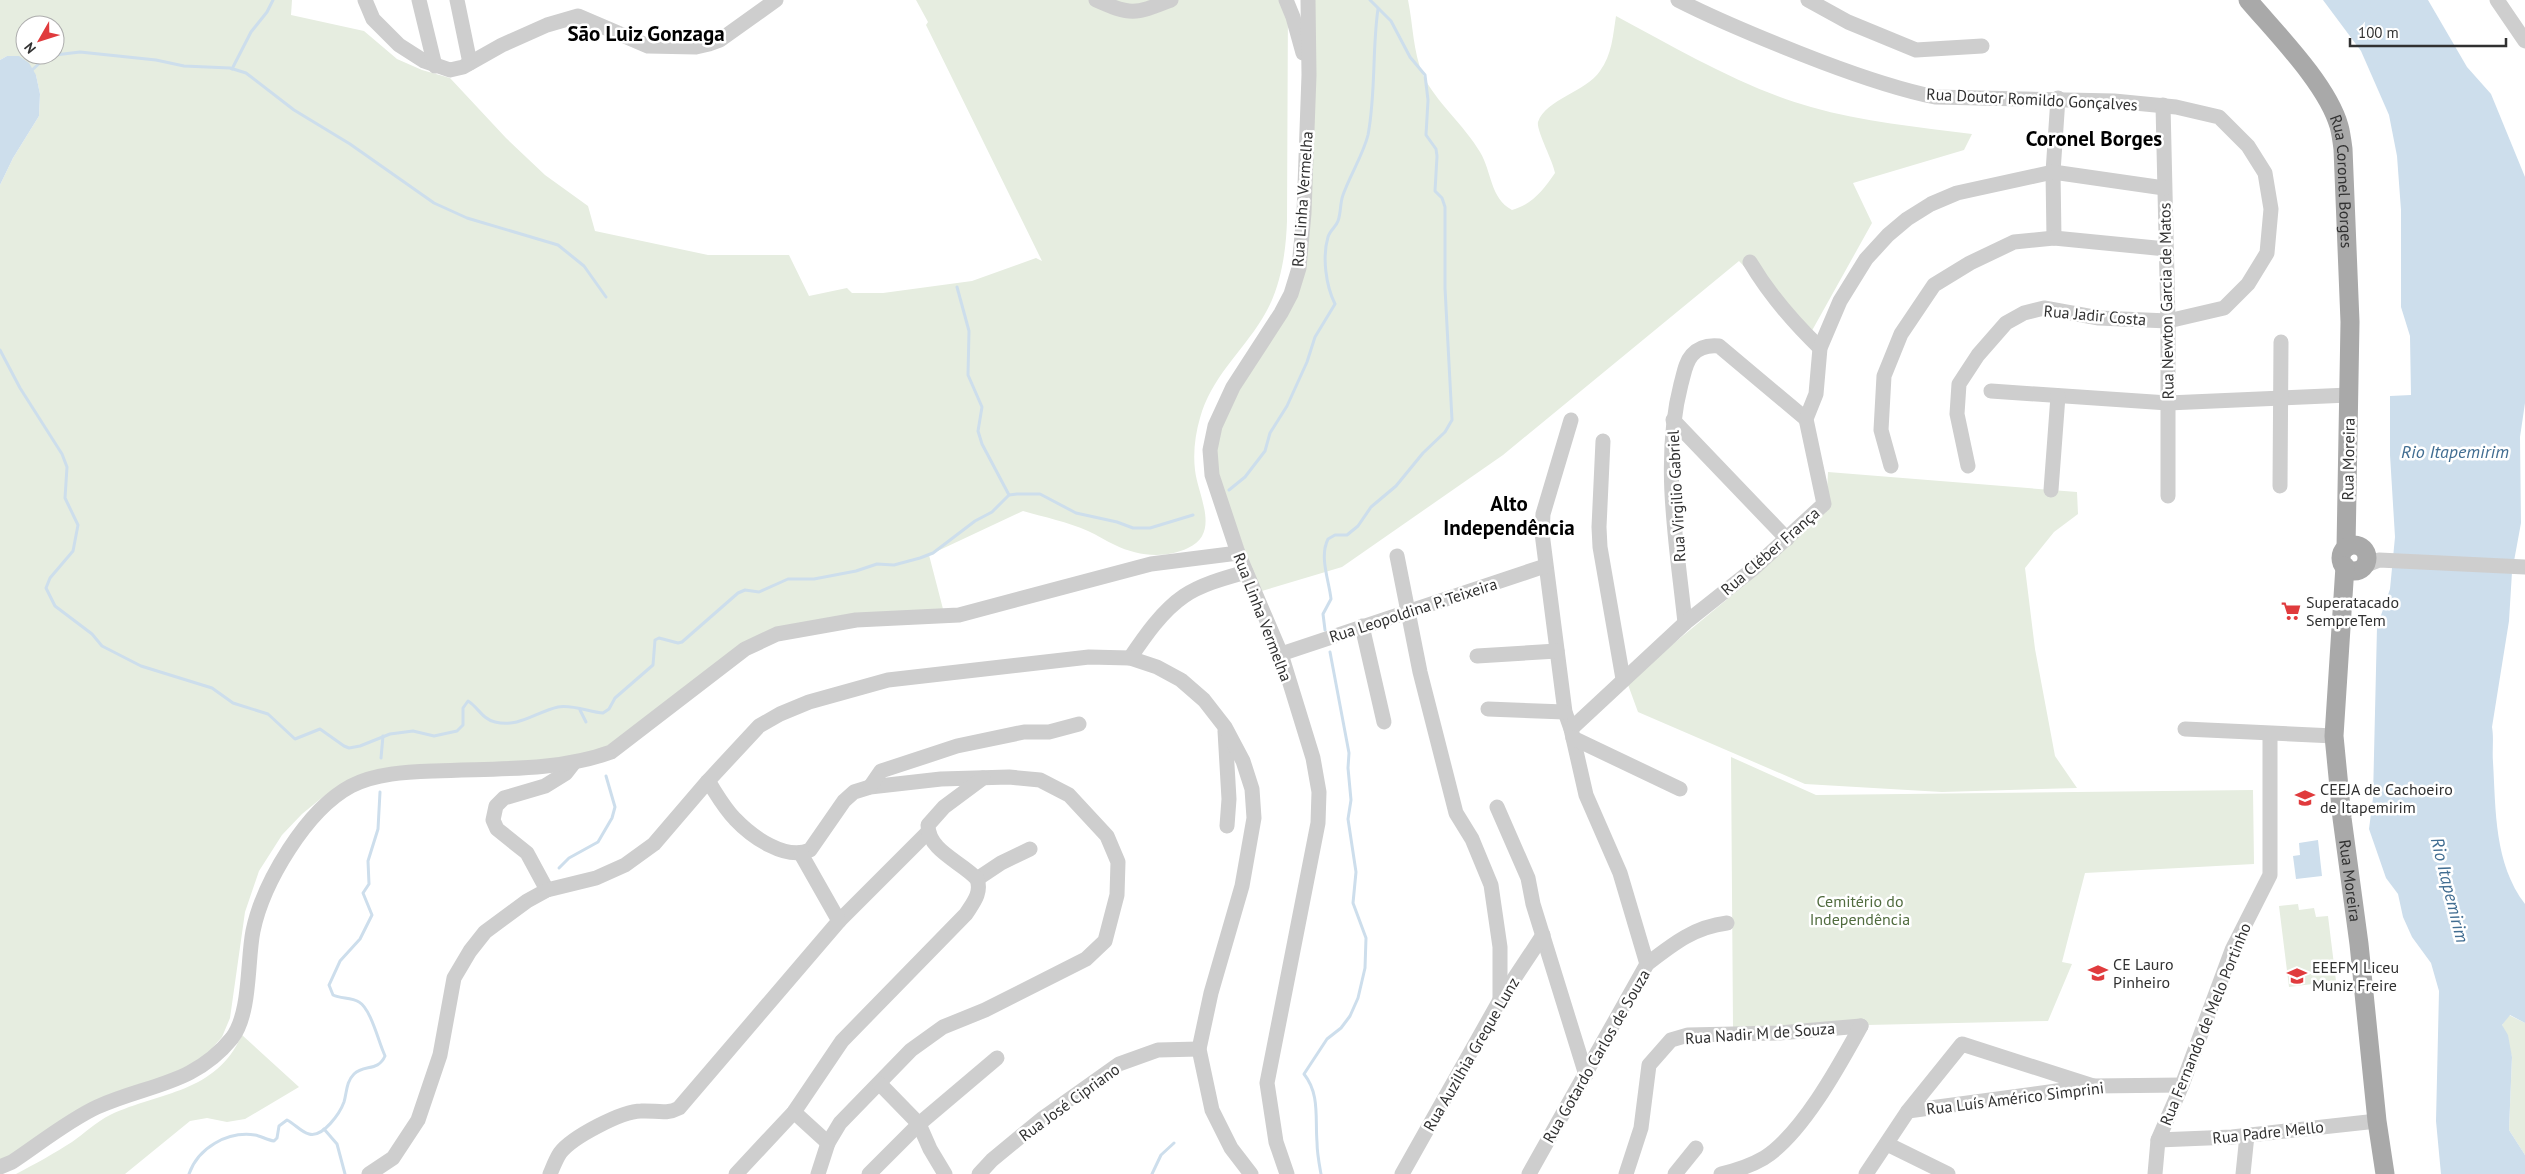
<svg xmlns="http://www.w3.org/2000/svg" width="2525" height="1174" font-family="'PT Sans',sans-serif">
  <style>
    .green { fill: #e6ede0; fill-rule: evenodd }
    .water { fill: #cddeec }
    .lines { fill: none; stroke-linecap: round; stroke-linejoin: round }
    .stream { stroke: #cddeec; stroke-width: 3 }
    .minor { stroke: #cecece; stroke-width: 15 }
    .major { stroke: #a9a9a9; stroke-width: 19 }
    .labels { text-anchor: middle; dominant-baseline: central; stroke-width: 5; stroke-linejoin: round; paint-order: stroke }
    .street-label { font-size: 16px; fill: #313131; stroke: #fff }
    .poi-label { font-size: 16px; fill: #313131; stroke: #fff; text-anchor: start }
    .park-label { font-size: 16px; fill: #516c3f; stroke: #fff }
    .water-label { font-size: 18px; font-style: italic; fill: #416d91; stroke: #fff }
    .district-label { font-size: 21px; font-weight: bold; fill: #000; stroke: #fff }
  </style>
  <rect width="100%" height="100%" fill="#fff"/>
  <g class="green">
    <path d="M0,0H292L291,15L364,31L397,59L422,70L450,78L506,138L545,175L588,206L595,231L708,255H789L809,296L847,288L852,293H883L972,281L1036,258L1042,261L926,25L928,22L916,0H1288L1287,221C1286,254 1280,291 1262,319C1241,353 1211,378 1200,418C1195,435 1193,453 1195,470C1198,496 1221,533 1188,548C1165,559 1137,556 1115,545C1106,541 1097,535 1088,531C1068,522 1044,517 1023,511L929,555L943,609L786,628L632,734L582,758L404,767L324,796L302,814L282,835L259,871L245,912L230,1018L222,1037L202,1060L0,1162V185L13,158L39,116L40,94L36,75L7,56L0,60ZM25,25H55V55H25Z"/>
    <path d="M1307,0H1408C1413,24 1413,52 1423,75C1435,101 1465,126 1480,152C1492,172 1490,198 1512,210C1533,204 1543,190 1555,173C1553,161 1536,130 1538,122C1546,99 1586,92 1600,71C1612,55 1613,35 1616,16C1678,49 1743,88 1811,107C1863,122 1918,127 1972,134L1964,150L1853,183L1872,223L1809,336L1739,261L1503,455L1342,567L1255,593L1217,485L1216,428L1297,285Z"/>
    <path d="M1828,472L2077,492L2078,514L2054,532L2025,568L2035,649L2055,756L2077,788L1942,792L1805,784L1638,712L1627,682L1748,582L1826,512Z"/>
    <path d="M1731,757L1816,795L2253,790L2254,864L2085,873L2062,962L2072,964L2048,1021L1733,1028Z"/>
    <path d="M2298,904L2299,910L2314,908L2316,917L2328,916L2336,981L2289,987L2279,906Z"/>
    <path d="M2509,1015L2525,1023V1155L2509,1130L2512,1057L2502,1025Z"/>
    <path d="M242,1035L299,1087L245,1119L227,1122L207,1118L190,1121L125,1174H16C35,1164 55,1153 72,1142C85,1133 96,1122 110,1115C161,1091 215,1094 242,1035Z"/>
  </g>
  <g class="water">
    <path d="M2323,0H2428L2467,67L2491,94L2525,177V403L2520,437L2521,523L2512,572L2509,621L2492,727C2494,739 2492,750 2493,762C2496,811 2494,863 2525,904V1023L2510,1015L2502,1025L2508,1035L2512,1057L2509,1130L2525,1155V1174H2441L2436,1121L2439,991L2431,963L2412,937L2403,917L2398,894L2386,878L2369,829L2373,798L2377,627L2390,589L2395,537L2390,455V396L2411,395L2410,336L2401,307V210L2397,156L2389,115L2361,51Z"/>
    <path d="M7,56H19L29,63L36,75L40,94L39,116L13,158L0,185V60Z"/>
    <path d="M2318,840L2322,876L2296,879L2293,856L2300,855L2299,843Z"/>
  </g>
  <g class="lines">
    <g class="stream">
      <path d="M55,55L80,52L156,60L184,66L230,68L246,73L294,110L350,144L434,203L467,218L558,245L584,266L606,297"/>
      <path d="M232,69L251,32L267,12L273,0"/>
      <path d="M31,71L45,58L55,55"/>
      <path d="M957,287L969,331L968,375L982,407L978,431L982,444L1009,495"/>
      <path d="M0,350L20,388L62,454L67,467L65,498L78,525L73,551L50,578L46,588L55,606L92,634L102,646L141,666L212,688L233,703L268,714L295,739L320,729L344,746L349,748L360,746L390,734L413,731L434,736L457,731L463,725V708L468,701C478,707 482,719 495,722C519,728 536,712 558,707C571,704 590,712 603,713L609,709L615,698L653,665L655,640L659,638L678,643L682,642L738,593L745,590L759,592L788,579H814L856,571L877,564L894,565L920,558L933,553L975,521L992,512L1009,495L1017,494H1040L1076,513L1117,522L1133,528H1150L1193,515"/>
      <path d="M1229,490L1245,477L1265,451L1270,433L1287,406L1307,362L1315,337L1335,304C1326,286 1322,257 1328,237C1330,230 1336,227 1338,221C1341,213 1340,203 1343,195C1350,175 1363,155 1368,135C1376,93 1372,50 1378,9"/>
      <path d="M1325,630L1323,614L1331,599C1329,580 1319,557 1328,539L1335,535H1347L1358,526L1371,507L1396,486L1423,453L1445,432L1452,420L1445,288V207L1442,198L1435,191L1437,156L1436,149L1426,135L1428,100L1425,75L1410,57L1391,21L1370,0"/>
      <path d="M580,710L586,722"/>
      <path d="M381,758L383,736"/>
      <path d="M559,868L569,858L598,842L612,818L615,807L606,776"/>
      <path d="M324,1129L337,1144L345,1174"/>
      <path d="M189,1174C198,1148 227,1131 255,1135C261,1136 267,1140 274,1141L277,1138L279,1126L287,1120C295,1124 301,1132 309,1134C323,1138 340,1113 344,1102C347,1092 346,1082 354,1074C364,1064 378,1072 385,1056L383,1051C378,1039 370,1008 359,1002C351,997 341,999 333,995L329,985L340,961L360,939L372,915L363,893L369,884L368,861L378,829L380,792"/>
      <path d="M1152,1174L1161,1155L1174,1143"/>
      <path d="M1321,1174C1319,1163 1317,1153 1317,1142C1315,1118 1320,1094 1304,1074L1327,1039L1341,1028L1350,1016L1358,998L1365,968L1366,938L1353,903L1356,872L1348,819L1351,800L1348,768L1349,753L1330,652"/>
    </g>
    <g class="minor">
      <path d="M365,0L373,19L399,45L424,61L450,70L463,67L502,45L547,25L578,16L648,46L696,47L709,44L720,40L776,0"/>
      <path d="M419,0L435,66"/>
      <path d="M457,0L470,63"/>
      <path d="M1096,0C1132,16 1135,14 1171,0"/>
      <path d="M1286,0L1293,17L1303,53"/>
      <path d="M1678,0C1725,24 1773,43 1822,62C1859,76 1896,89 1935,97L2114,101L2176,107L2219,117L2248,146L2265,173L2271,209L2267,253L2248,284L2224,308L2168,321L2099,318L2044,308L2024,313L2006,323L1978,355L1959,384L1957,414L1968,466"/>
      <path d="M1808,0L1848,22L1916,50L1982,46"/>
      <path d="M2497,0L2525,41"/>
      <path d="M2163,105L2168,321V496"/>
      <path d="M2054,238L2053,172L2058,98"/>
      <path d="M1750,262C1769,294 1793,322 1820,348"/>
      <path d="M1991,391L2168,403L2349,395"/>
      <path d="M1571,420L1543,514L1542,533L1565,712L1571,729L1586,795L1620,873L1647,964"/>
      <path d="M1673,420L1787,539"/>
      <path d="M1603,441L1599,527L1600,547L1623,679"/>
      <path d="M1891,466L1881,430L1884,376L1901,334L1934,285L1970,263L2014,242L2054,238L2166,249"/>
      <path d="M2280,486L2281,342"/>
      <path d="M2051,490L2058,396"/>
      <path d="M1397,556L1420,672L1456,813L1472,839L1491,885L1500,947V1000"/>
      <path d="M2364,566L2379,560L2525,567"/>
      <path d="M1685,623C1677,545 1661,461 1681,384C1684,374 1685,363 1692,355C1699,347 1709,345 1719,346L1806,419"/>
      <path d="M1362,626L1384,722"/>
      <path d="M1281,654L1545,566"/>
      <path d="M1477,656L1557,651"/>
      <path d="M1130,658C1145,636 1162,611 1184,596C1202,584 1225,578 1246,572"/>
      <path d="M1488,709L1565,712"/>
      <path d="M1571,729L1685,623L1753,569L1824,504L1806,419L1816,394L1820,348L1840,301L1866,259L1888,235L1907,219L1931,204L1957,193L2053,172L2164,188"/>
      <path d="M2185,729L2334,736"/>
      <path d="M1225,731L1229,799L1227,826"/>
      <path d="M1573,738L1680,789"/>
      <path d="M708,781C716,793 724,808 735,819C752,837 786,861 810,850L844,801L854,792L870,787L941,779L1009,777L1040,780L1069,795L1107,836L1118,862L1117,895L1105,941L1086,959L985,1010L943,1027L911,1050L840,1123L828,1143L818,1174"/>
      <path d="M870,787L881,771L957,746L1024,732H1049L1079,724"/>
      <path d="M1497,807L1528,878L1533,904L1586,1075"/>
      <path d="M977,879L1001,863L1030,849"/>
      <path d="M547,890L527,853L497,829L493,820L496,806L504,798L545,786L566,773L573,764"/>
      <path d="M839,921L928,832"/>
      <path d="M880,1084L919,1124L930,1149L945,1174"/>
      <path d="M1908,1111L2093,1086L2182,1085"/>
      <path d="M794,1112L828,1143"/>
      <path d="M2158,1140L2232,1137L2377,1121"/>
      <path d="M1887,1144L1948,1174"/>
      <path d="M0,1167L12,1162C39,1144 69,1120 97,1107C148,1084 194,1085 232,1038C251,1013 247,961 253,931C263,883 306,810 351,786C376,773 407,772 434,771C492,768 556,772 611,752L745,649L777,634L856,620L959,615L1151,564L1238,553"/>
      <path d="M369,1174L393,1158L418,1120L440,1055L454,978L470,951L485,932L527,901L547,890L596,878L625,865L654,844L708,781L759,726L780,714L809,702L888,680L1089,657L1130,658L1157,667L1181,680L1204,700L1225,727L1243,761L1252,789L1254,818L1242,886L1211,993L1199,1049L1212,1110L1231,1148L1251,1174"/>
      <path d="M550,1174C553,1167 556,1159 560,1153C572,1137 622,1111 641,1111C655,1110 666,1115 679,1108L839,921L801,854"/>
      <path d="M736,1174L794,1112L842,1041L966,914C973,903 982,893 977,879C962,862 928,851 928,825L944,807L983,778"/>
      <path d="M869,1174L919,1124L997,1058"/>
      <path d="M979,1174L992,1160L1043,1118L1119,1064L1158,1050L1199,1049"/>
      <path d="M1287,1174L1276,1142L1267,1083L1318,823L1319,792L1313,758L1281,654L1238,553L1212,475L1210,450L1215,426L1233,387L1281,313L1291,294L1299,268L1304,213L1309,75L1308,0"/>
      <path d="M1402,1174L1500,1000L1543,935"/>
      <path d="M1529,1174L1647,964C1673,944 1694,927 1727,923"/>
      <path d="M1626,1174L1641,1128L1649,1065L1671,1040L1688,1035L1779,1033L1861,1026"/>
      <path d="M1675,1174L1696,1148"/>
      <path d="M1721,1174C1734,1171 1752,1165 1764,1158C1802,1134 1839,1066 1861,1026"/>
      <path d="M1866,1174L1908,1111L1962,1044L2093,1086"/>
      <path d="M2155,1174L2158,1140L2182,1085L2232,950L2270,875V734"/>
      <path d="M2243,1174L2247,1135"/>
    </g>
    <g class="major">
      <path id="s1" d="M2248,0C2276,33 2327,84 2339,126C2341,133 2342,141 2343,149L2350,322L2346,548"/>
      <circle cx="2354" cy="558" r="13"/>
      <path id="s2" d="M2345,566L2334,736L2342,818L2359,944L2377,1121L2385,1174"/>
    </g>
  </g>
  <defs>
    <symbol id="supermarket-bare" viewBox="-9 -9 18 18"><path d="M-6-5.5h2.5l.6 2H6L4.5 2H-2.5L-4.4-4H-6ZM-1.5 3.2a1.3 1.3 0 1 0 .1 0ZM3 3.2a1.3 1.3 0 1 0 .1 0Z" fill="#e03b3d" stroke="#fff" stroke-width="2.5" paint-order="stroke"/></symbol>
    <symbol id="school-bare" viewBox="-9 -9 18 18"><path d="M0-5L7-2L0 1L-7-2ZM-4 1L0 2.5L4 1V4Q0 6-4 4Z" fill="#e03b3d" stroke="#fff" stroke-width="2.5" paint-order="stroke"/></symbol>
  </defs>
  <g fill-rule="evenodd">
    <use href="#supermarket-bare" x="2277" y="597" width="28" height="28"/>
    <use href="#school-bare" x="2291" y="784" width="28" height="28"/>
    <use href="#school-bare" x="2084" y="959" width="28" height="28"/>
    <use href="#school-bare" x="2283" y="962" width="28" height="28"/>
  </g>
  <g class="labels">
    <g class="street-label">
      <text transform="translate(2032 99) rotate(3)">Rua Doutor Romildo Gonçalves</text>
      <text stroke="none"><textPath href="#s1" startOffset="212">Rua Coronel Borges</textPath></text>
      <text transform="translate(1302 199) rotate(-86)">Rua Linha Vermelha</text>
      <text transform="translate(2166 301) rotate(-91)">Rua Newton Garcia de Matos</text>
      <text transform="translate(2095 315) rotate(5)">Rua Jadir Costa</text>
      <text transform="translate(2348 459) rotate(-89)">Rua Moreira</text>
      <text transform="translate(1676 496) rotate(-93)">Rua Virgilio Gabriel</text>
      <text transform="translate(1770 551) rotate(-41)">Rua Cléber França</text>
      <text transform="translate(1413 610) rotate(-18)">Rua Leopoldina P. Teixeira</text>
      <text transform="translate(1263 617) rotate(69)">Rua Linha Vermelha</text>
      <text stroke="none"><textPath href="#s2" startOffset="316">Rua Moreira</textPath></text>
      <text transform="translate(2205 1024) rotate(-68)">Rua Fernando de Melo Portinho</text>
      <text transform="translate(1760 1033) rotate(-4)">Rua Nadir M de Souza</text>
      <text transform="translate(1471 1054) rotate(-60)">Rua Auzilhia Greque Lunz</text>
      <text transform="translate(1596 1056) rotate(-60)">Rua Gotardo Carlos de Souza</text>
      <text transform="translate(2015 1098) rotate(-7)">Rua Luís Américo Simprini</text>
      <text transform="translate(1069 1102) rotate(-36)">Rua José Cipriano</text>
      <text transform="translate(2268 1132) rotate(-6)">Rua Padre Mello</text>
    </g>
    <g class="poi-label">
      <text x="2306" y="602">Superatacado<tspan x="2306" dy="18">SempreTem</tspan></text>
      <text x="2320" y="789">CEEJA de Cachoeiro<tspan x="2320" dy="18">de Itapemirim</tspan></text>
      <text x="2113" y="964">CE Lauro<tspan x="2113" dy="18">Pinheiro</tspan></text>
      <text x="2312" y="967">EEEFM Liceu<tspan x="2312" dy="18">Muniz Freire</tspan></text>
    </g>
    <g class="park-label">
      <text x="1860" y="901">Cemitério do<tspan x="1860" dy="18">Independência</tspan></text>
    </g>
    <g class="water-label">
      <text x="2455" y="451">Rio Itapemirim</text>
      <text transform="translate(2450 890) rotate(76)">Rio Itapemirim</text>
    </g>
    <g class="district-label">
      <text x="646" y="33">São Luiz Gonzaga</text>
      <text x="2094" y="138">Coronel Borges</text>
      <text x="1509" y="503">Alto<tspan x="1509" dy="24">Independência</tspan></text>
    </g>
  </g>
  <g transform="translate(40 40) rotate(231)"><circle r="24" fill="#ffffff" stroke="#adadad"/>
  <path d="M0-4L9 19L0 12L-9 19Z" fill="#e03b3d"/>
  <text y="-8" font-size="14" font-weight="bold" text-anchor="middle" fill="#313131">N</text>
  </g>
  <path d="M2350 38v8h156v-8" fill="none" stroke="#313131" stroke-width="2.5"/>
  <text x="2358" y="38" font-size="15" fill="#313131" stroke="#ffffff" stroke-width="4" paint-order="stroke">100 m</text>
</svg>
